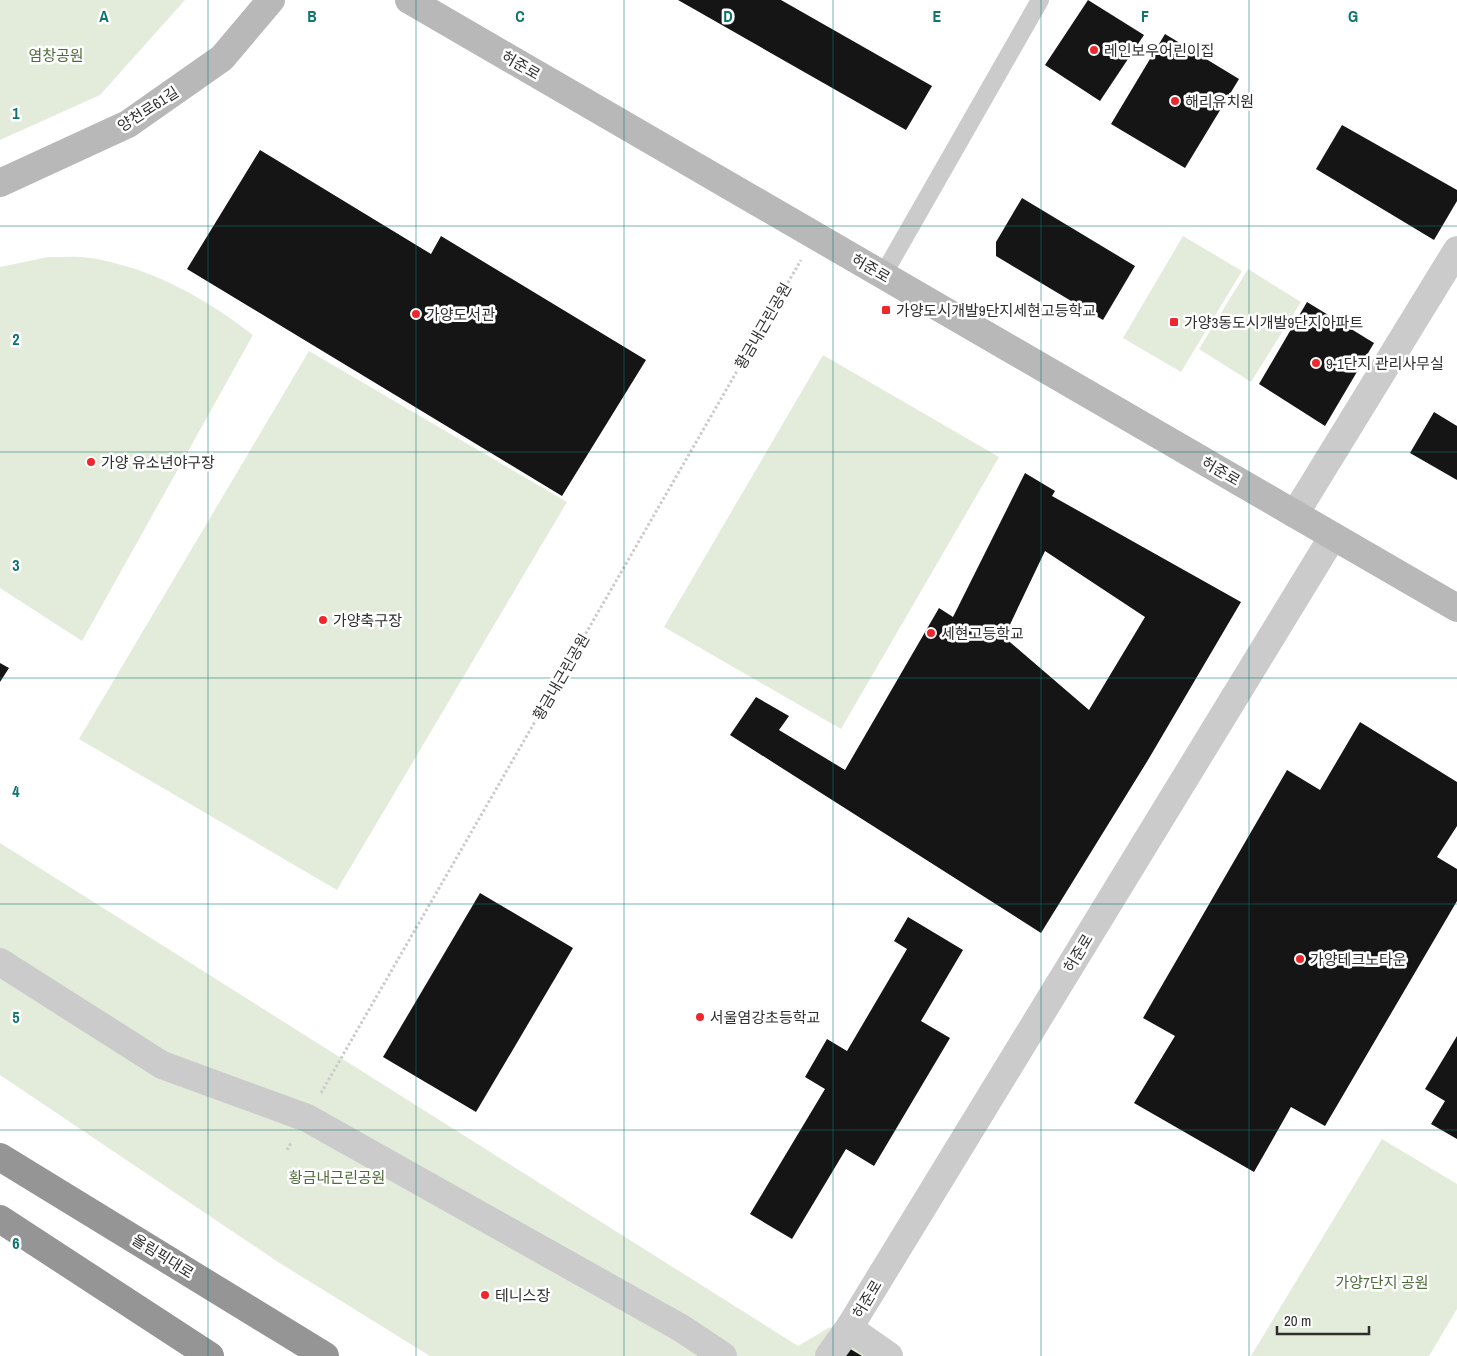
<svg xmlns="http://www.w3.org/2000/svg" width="1457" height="1356" font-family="'Archivo Narrow','Noto Sans KR',sans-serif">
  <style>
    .green { fill: #e3ecda }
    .building { fill: #151515; fill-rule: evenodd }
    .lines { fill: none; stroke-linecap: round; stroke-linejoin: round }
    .path { stroke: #cbcbcb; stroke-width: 3; stroke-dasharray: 2.5 2.5; stroke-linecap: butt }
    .lane { stroke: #cbcbcb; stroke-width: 18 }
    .street { stroke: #cbcbcb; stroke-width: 28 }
    .secondary { stroke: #b8b8b8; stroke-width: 28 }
    .highway { stroke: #959595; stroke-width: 28 }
    .grid { fill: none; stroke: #0f766e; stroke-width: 1; stroke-opacity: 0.55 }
    .poi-dot { fill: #ee272c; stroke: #fff; stroke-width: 2 }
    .labels { text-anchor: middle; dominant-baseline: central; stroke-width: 5; stroke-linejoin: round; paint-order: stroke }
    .poi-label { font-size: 15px; fill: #2e2e2e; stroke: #fff; text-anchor: start }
    .park-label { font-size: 15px; fill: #4e6c39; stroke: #fff }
    .street-label { font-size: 15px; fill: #2e2e2e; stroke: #fff }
    .grid-label { font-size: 16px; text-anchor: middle; font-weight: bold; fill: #0f766e; stroke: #fff; stroke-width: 5; stroke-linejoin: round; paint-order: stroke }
  </style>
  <rect width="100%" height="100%" fill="#fff"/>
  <g class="green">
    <path d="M0,0H185L100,95L0,140Z"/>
    <path d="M1183,236L1242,271L1181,372L1123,338Z"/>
    <path d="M48,257C62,257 77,256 91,258C152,268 205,298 253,335L82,641L0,588V267Z"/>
    <path d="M1248,269L1301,302L1251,382L1199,349Z"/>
    <path d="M309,351L567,502L337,890L79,739Z"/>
    <path d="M823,355L999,457L841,729L664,627Z"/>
    <path d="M0,843L798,1346L830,1327L874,1356H430L278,1262L0,1075Z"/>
    <path d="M1382,1139L1457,1184V1309L1429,1356H1251Z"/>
  </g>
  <g class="building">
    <path d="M678,0H781L932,86L906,130Z"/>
    <path d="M1088,0L1144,35L1100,101L1045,65Z"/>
    <path d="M1165,34L1239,79L1185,168L1111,124Z"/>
    <path d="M1342,125L1457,190V201L1434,240L1316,169Z"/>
    <path d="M260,150L431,254L441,236L646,360L562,496L187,269Z"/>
    <path d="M1022,198L1135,266L1103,320L996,256V242Z"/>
    <path d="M1307,302L1374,343L1325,426L1259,384Z"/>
    <path d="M1434,412L1457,426V480L1410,453Z"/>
    <path d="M1025,473L1055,491L1052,496L1241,602L1148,760L1041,933L730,735L756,697L789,716L779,730L845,770L939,608L953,617ZM1045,551L1145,617L1089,710L1004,637Z"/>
    <path d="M0,663L9,668L0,682Z"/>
    <path d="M1360,722L1457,782V826L1437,857L1457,869V901L1325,1126L1291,1107L1254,1172L1134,1103L1175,1036L1143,1018L1287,770L1320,790Z"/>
    <path d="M480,893L573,948L476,1112L383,1057Z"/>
    <path d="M908,917L963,950L921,1021L950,1038L874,1166L846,1149L792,1239L750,1214L825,1089L805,1077L827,1039L847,1051L907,949L894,941Z"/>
    <path d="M1457,1036V1139L1431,1124L1445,1101L1425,1089Z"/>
    <path d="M847,1347L862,1356H841Z"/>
  </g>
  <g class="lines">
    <g class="path">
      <path d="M321,1093L801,260"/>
      <path d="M287,1150L291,1143"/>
    </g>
    <path class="lane" d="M883,275L1040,0"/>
    <g class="street">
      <path d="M1295,514L1457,250"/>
      <path d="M0,962L162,1065L307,1118L681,1328L723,1356"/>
      <path d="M829,1356L849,1328"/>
      <path d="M889,1356L849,1328L1333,536"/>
    </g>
    <g class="secondary">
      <path d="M409,0L1457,608"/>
      <path d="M0,183L128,124L222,58L271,0"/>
    </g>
    <g class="highway">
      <path d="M0,1157L325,1356"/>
      <path d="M0,1219L210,1356"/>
    </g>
  </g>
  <path class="grid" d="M208,0V1356M416,0V1356M624,0V1356M833,0V1356M1041,0V1356M1249,0V1356M0,226H1457M0,452H1457M0,678H1457M0,904H1457M0,1130H1457"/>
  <g class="poi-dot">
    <circle cx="1094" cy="50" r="5"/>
    <circle cx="1175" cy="101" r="5"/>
    <rect x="881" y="305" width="10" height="10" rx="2.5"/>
    <circle cx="416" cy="314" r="5"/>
    <rect x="1169" y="317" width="10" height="10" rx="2.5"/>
    <circle cx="1316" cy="363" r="5"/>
    <circle cx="91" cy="462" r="5"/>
    <circle cx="323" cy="620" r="5"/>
    <circle cx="931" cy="633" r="5"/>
    <circle cx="1300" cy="959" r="5"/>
    <circle cx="700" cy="1017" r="5"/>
    <circle cx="485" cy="1295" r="5"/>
  </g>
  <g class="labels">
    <g class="poi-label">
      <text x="1104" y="50">레인보우어린이집</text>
      <text x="1185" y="101">해리유치원</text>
      <text x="896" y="310">가양도시개발9단지세현고등학교</text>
      <text x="426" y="314">가양도서관</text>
      <text x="1184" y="322">가양3동도시개발9단지아파트</text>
      <text x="1326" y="363">9-1단지 관리사무실</text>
      <text x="101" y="462">가양 유소년야구장</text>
      <text x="333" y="620">가양축구장</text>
      <text x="941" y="633">세현고등학교</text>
      <text x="1310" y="959">가양테크노타운</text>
      <text x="710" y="1017">서울염강초등학교</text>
      <text x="495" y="1295">테니스장</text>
    </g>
    <g class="park-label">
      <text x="56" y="55">염창공원</text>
      <text x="337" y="1177">황금내근린공원</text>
      <text x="1382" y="1282">가양7단지 공원</text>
    </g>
    <g class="street-label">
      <text transform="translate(521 65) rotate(30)">허준로</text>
      <text transform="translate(148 109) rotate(-33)">양천로61길</text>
      <text transform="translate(871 268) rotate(30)">허준로</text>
      <text transform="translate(763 326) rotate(-60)">황금내근린공원</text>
      <text transform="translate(1221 471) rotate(30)">허준로</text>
      <text transform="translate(561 677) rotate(-60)">황금내근린공원</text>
      <text transform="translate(1078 953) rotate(-59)">허준로</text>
      <text transform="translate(163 1256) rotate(32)">올림픽대로</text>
      <text transform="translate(867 1299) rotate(-59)">허준로</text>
    </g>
  </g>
  <g class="grid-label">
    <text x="104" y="22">A</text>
    <text x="312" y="22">B</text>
    <text x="520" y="22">C</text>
    <text x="728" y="22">D</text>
    <text x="937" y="22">E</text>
    <text x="1145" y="22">F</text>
    <text x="1353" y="22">G</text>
    <text x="16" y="119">1</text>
    <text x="16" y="345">2</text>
    <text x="16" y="571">3</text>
    <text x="16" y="797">4</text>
    <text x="16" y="1023">5</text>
    <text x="16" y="1249">6</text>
  </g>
  <path d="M1277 1326v8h92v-8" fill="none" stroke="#2e2e2e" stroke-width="2.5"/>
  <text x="1284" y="1326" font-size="15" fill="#2e2e2e" stroke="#ffffff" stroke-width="4" paint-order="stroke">20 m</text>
</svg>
